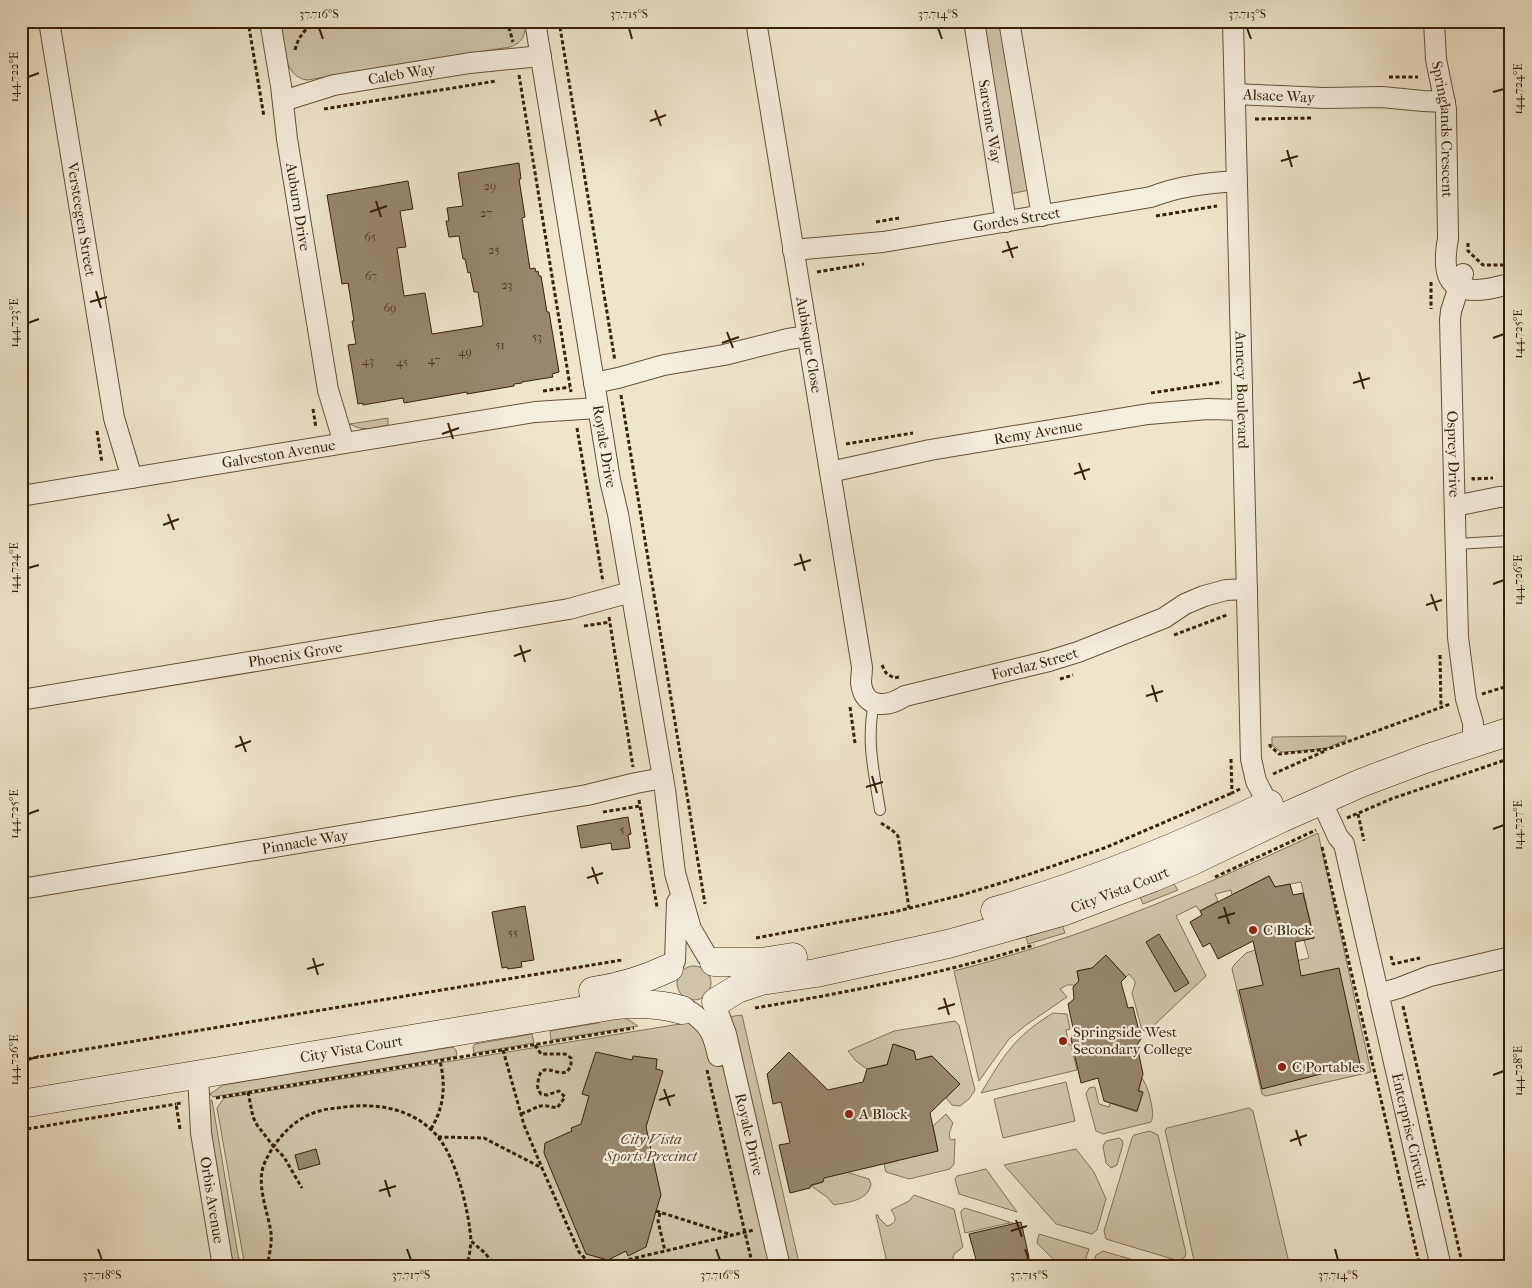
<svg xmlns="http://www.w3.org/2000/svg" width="1532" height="1288" font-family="'IM FELL French Canon',serif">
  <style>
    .green { fill: #cfc4a9; stroke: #847357 }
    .building { fill: #97876c; stroke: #382205 }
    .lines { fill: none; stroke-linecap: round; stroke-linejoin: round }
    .lane-casing { stroke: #665336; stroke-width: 12 }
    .street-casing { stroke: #665336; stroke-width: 22 }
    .secondary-casing { stroke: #382205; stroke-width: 29 }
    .path { stroke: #382205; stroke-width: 3; stroke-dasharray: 4 2.5; stroke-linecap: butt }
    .lane { stroke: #f4eedd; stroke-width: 10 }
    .street { stroke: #f4eedd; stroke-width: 20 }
    .secondary { stroke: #f4eedd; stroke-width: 28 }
    .ticks { fill: none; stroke: #382205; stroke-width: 2 }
    .poi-dot { fill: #8f2418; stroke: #f4eedd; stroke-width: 2 }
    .labels { text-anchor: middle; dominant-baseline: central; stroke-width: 4.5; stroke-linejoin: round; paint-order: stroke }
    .number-label { font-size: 12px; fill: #503b1f }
    .street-label { font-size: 15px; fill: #382205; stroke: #f4eedd }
    .poi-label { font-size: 15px; fill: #382205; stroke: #f4eedd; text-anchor: start }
    .park-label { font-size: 15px; font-style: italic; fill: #5e4a2e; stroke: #f4eedd }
    .neatline { fill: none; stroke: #382205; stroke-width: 2 }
    .ticks-label { font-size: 12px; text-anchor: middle; fill: #382205 }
  </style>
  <rect width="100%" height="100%" fill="#eee5cb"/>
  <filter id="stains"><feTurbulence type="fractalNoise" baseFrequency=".004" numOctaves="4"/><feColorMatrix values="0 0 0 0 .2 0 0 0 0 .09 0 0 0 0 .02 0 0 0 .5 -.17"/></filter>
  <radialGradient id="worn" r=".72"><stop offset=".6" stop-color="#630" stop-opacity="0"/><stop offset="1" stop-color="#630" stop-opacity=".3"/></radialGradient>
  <g class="green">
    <path d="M280,21H525C526,34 523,43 510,47L307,80C282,77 284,41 280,21Z"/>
    <path d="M981,21H1001L1029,190L1010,194Z"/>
    <path d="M388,418V425C374,428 363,432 350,424Z"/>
    <path d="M1346,736V740L1327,748L1300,751L1281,752L1272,745V737Z"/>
    <path d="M1318,833L1371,1072L1266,1096L1262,1094L1232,969L1234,965L1246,953L1255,950L1296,961L1309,958L1304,940L1314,938L1301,882L1275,887L1269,876L1232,896L1231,890L1215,894L1218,901L1200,911L1196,906L1176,916L1206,976L1149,1030L1146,1031L1142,1030L1132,993L1135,984V981L1129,974L1126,977L1106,955L1092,968L1077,971L1079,981L1075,985H1067L1060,989L1067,997L1026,1025L1009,1039L979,1081L954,971C1083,938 1198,889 1318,833Z"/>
    <path d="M1166,880L1174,884L1178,890L1143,904L1140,897Z"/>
    <path d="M1062,925L1065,933L1028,944L1026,937L1029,936L1034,928Z"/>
    <circle cx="694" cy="983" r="17"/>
    <path d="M1053,1013L1067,1014L1070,1029L1066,1030L1069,1045H1071L1077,1070L981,1093C1004,1055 1014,1037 1053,1013Z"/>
    <path d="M621,1015L638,1026L551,1040L550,1031L598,1023L603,1020Z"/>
    <path d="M742,1015L800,1267H245L217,1108L224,1098L680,1024L667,1017L691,1022Z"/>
    <path d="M955,1021L959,1025L975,1090L969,1099L960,1106L952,1105L946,1098L959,1084L932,1056L916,1060L914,1051L894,1044L888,1064L867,1069L856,1061L848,1051L894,1031Z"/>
    <path d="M532,1034L534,1043L474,1053L473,1047L475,1044Z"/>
    <path d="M453,1047L456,1050L457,1056L213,1097L210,1094L223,1085Z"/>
    <path d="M1142,1078C1148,1086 1156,1114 1151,1122L1103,1134L1096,1131L1086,1094L1089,1088L1095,1087L1099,1104L1109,1107L1110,1103L1137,1112L1143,1092L1139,1090Z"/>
    <path d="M1066,1082L1075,1121L1003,1138L994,1099Z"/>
    <path d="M212,1100L238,1255L241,1267H233L231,1260L206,1104Z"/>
    <path d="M1249,1108L1253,1111L1290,1267H1197L1195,1265L1165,1130L1167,1128Z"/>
    <path d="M946,1114L953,1123C951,1129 947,1135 951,1140L955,1139L954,1164L950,1169L909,1179L886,1172L884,1164L897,1161L896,1158L938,1151L933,1126Z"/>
    <path d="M1150,1131L1158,1135L1186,1253L1185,1257L1179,1261L1106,1239L1104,1231L1132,1138L1134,1135Z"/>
    <path d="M1119,1138L1122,1140L1123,1144L1117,1165L1111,1168L1106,1163L1103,1146L1106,1141Z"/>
    <path d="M1076,1149L1094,1172L1106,1199L1097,1230L1092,1234L1056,1224L1004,1165Z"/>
    <path d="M833,1168L869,1179L871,1184C868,1201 848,1202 834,1205L827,1197L811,1186L823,1182V1178Z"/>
    <path d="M986,1169L1017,1212L959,1194L955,1179L957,1176Z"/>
    <path d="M914,1195L954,1209L963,1247L954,1254L951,1267H888L876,1215H878L879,1218L887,1226C898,1223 896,1217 891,1210L909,1201Z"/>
    <path d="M965,1208L1022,1226L1023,1231L1010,1234L1009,1223L965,1233L961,1214V1211Z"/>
    <path d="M1039,1234L1089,1249L1083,1267H1061L1037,1243Z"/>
    <path d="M1103,1251L1157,1267H1092L1096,1255Z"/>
  </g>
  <g class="building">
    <path d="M519,163L521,179H519L525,217L522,218L530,269L535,268L536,272L538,271L539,276H541L547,312H549L559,372L552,374L553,377L522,382V383L514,384V386L467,394V392L404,403L403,398L363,405V403L358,404L348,345L356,344L352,321H354L348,283L342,284L327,195L408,181L413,209L400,211L406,247L397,248L404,296L425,293L432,334L482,326L483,324L478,292H474L470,272L468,273L465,259H463L459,236L449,237L446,221H449L447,208L463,206L458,173Z"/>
    <path d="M628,817L631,834L628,835L630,848L612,850L611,843L581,848L577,826Z"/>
    <path d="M1269,876L1275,887L1290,884L1293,895L1303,893L1314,938L1295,942L1301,976L1339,968L1360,1064L1262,1089L1239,990L1263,985L1253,941L1218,959L1210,943L1203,947L1190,922L1202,915L1200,911Z"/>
    <path d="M525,906L534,960L521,962L522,967L508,969L507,967L502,968L492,912Z"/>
    <path d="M1159,934L1189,983L1175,992L1146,942Z"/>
    <path d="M1106,955L1126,977L1121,982L1128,1008L1133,1007L1141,1039L1137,1045L1143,1074L1138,1091L1143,1092L1137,1111L1104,1101L1098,1078L1081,1083L1071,1039L1074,1033L1068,1004L1074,999L1073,987L1079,981L1077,971L1092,968Z"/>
    <path d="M893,1044L914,1051L916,1060L932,1056L960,1084L930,1113L938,1151L824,1178L823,1182L811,1185L810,1188L790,1193L779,1145L790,1143L781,1102L773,1104L767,1074L789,1052L828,1090L863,1082L867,1069L887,1065Z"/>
    <path d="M596,1052L632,1060L633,1056L657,1059L656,1069L663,1071L646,1127L661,1195L656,1211L646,1247L628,1256L626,1251L608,1260L586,1254L544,1153L545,1143L572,1131L571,1128L581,1124L589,1096L582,1094Z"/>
    <path d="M316,1149L320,1164L299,1170L295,1155Z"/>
    <path d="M1021,1222L1029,1257L1027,1258L1029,1267H978L969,1234Z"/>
  </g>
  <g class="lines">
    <defs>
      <g id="lane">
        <path d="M1456,544L1509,541L1511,600"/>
        <path d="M874,703C866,741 874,772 880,810"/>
      </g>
      <g id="street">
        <path id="s1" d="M49,21L114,418L132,478"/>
        <path id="s2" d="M270,21L281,86L287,139L328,390L344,443"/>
        <path id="s3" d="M535,21L596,394L610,480L618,514L665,790L675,873L691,929L707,956"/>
        <path id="s4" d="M756,21L862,667C862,672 861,678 861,683C864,710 888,707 905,696L1049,661L1078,652L1164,618L1185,604L1204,596L1226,590L1247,589"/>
        <path id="s5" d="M974,21L1006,222"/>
        <path d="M1009,21L1042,216"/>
        <path id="s6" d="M1233,21L1251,759L1256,781L1268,804L1269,818"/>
        <path id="s7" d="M1434,21L1436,59L1446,109L1448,238C1442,272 1445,295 1487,289C1495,288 1503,285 1511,284"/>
        <path id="s8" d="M1235,94L1324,98L1382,97L1423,101L1445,102"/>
        <path id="s9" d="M283,101L334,85L470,63L541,56"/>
        <path id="s10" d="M793,250L883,242L1151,197C1179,186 1207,183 1237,181"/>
        <path id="s11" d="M1463,274L1451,311L1450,320L1458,637L1466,699L1473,723V742"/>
        <path d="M594,383L618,378L664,365L724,355L788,339L808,336"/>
        <path id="s12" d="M830,472L930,450L1148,414L1208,409L1242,410"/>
        <path id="s13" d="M21,496L535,412L598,408"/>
        <path d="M1455,506L1499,497H1511"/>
        <path id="s14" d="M21,700L569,609L631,592"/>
        <path id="s15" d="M1321,800L1338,837L1344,844L1441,1267"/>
        <path id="s16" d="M21,889L587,795L636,783L663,778"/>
        <path d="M675,961L677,902"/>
        <path d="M1378,994L1399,988L1430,976L1511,957"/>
        <path id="s17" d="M715,1004L726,1034L780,1267"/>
        <path d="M691,1012C710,1026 713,1033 718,1056"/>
        <path id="s18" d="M198,1075L201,1133L223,1267"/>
      </g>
      <g id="secondary">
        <path d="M995,911C1089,884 1181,846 1269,804"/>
        <path d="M714,962H762L793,957"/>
        <path d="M593,991C620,987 644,980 669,968"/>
        <path id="s19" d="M716,1002L737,989L761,981L816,973L948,944L1065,911L1152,878L1190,862L1282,818L1361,783L1425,759L1511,731"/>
        <path id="s20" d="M21,1104L616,1005C639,1003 660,1004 682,1010"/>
      </g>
    </defs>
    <use href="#lane" class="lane-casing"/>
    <use href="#street" class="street-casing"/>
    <use href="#secondary" class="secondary-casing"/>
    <g class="path">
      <path d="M248,21L264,117"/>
      <path d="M507,21L513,42"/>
      <path d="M559,21L615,361"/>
      <path d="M295,50C298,37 305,29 316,21"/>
      <path d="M519,75L571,392"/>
      <path d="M1389,77H1418"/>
      <path d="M324,109L496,81"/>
      <path d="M1255,119L1313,118"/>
      <path d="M1156,216L1217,206"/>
      <path d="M876,222L899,218"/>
      <path d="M1468,243V251L1483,265H1503"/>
      <path d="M817,272L864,264"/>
      <path d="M1431,282V309"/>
      <path d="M543,391L570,387"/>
      <path d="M1151,393L1222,382"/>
      <path d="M621,395L705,904"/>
      <path d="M313,409L316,428"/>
      <path d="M577,428L603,582"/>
      <path d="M97,431L102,463"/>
      <path d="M846,444L913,433"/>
      <path d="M1473,477V479L1493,478"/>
      <path d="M609,617L633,767"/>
      <path d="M584,626L610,622"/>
      <path d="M1174,635L1227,615"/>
      <path d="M1440,655L1441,707"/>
      <path d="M882,665L886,673L894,678L899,677"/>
      <path d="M1060,679L1073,675"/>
      <path d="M1482,694L1511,685"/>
      <path d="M850,707L855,743"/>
      <path d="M1270,744V746L1279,754L1328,749L1450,704"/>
      <path d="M1231,759L1232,793L1240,789"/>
      <path d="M1273,774L1325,751"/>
      <path d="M639,800L657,907"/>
      <path d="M603,812L640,806"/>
      <path d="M1358,814L1364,841"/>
      <path d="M1347,818L1391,799L1511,758"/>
      <path d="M881,823L892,830L898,836L909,908"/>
      <path d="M1322,847L1420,1267"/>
      <path d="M1215,877L1316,830"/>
      <path d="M756,938L894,912L962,895L1030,874L1107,847L1232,793"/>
      <path d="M1391,956L1393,964L1420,958"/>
      <path d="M1403,1006L1463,1267"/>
      <path d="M755,1008C849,992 942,974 1034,945"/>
      <path d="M503,1050L524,1125L542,1168L579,1252L593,1267"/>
      <path d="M21,1060L622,960"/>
      <path d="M707,1070L753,1267"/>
      <path d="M248,1092L253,1117L257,1125L274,1147L284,1157L302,1188"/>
      <path d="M216,1098L634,1028"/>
      <path d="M521,1114C540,1107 536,1103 557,1108L565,1097L559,1091L547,1095L541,1094C538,1090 537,1088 538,1082C541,1059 554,1076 567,1072L571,1066V1058L565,1054H541L535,1045"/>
      <path d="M180,1129L176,1104L181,1103"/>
      <path d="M431,1129C444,1107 446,1086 440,1061"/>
      <path d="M21,1130L176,1104"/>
      <path d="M438,1137L484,1138L542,1168"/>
      <path d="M656,1211L732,1235"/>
      <path d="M660,1213L658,1221L665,1251"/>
      <path d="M267,1267C269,1256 272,1244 271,1233C268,1211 255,1183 265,1162C272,1146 286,1128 301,1119C312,1112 325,1109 337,1108C374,1102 413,1107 438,1137C457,1160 469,1212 471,1241L485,1253L496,1267"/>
      <path d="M465,1267L469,1257L471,1242"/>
      <path d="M597,1267L754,1230"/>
    </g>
    <use href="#lane" class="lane"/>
    <use href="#street" class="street"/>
    <use href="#secondary" class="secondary"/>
  </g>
  <path class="ticks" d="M319,28L323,39M629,28L632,39M938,28L942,39M1247,28L1251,39M28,77L39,73M1493,92L1504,89M655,110L661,126M650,121L666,115M1287,150L1292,167M1281,161L1298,156M376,201L381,217M370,212L387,206M1007,241L1013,258M1002,252L1018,247M96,291L101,308M90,302L107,297M28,323L39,319M727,332L733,348M1493,338L1504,334M722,343L739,337M1359,372L1364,389M1353,383L1370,378M448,423L453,439M442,434L459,428M1079,463L1085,480M1074,474L1090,469M168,514L174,530M163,525L179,519M800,554L805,571M794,565L811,560M28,568L39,565M1493,584L1504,580M1431,594L1437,611M1426,605L1442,600M520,645L525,662M514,656L531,650M1152,685L1157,702M1146,696L1163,691M240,736L246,752M235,747L251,741M872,776L877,793M866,787L883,782M28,814L39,810M1493,829L1504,825M592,867L598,884M587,878L603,873M1224,907L1229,924M1218,918L1235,913M313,958L318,975M307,969L324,964M944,998L949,1015M938,1009L955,1004M28,1060L39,1056M1493,1075L1504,1071M664,1089L670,1106M659,1100L675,1095M1296,1130L1301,1146M1290,1141L1307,1135M385,1180L390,1197M379,1191L396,1186M1016,1220L1022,1237M1011,1231L1027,1226M98,1249L102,1260M407,1249L411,1260M716,1249L720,1260M1025,1249L1029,1260M1335,1249L1338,1260"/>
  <g class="poi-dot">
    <circle cx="1253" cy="930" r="5"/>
    <circle cx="1063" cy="1041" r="5"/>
    <circle cx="1282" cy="1067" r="5"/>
    <circle cx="849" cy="1114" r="5"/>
  </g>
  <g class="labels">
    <g class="number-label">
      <text x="490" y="186">29</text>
      <text x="486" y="213">27</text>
      <text x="370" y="237">65</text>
      <text x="494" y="250">25</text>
      <text x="371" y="276">67</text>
      <text x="507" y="285">23</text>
      <text x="390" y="308">69</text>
      <text x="537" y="337">53</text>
      <text x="500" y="345">51</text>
      <text x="465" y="352">49</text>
      <text x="434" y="360">47</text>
      <text x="368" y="361">43</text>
      <text x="402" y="362">45</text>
      <text x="622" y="830">5</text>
      <text x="513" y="933">55</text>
    </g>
    <g class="street-label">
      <text stroke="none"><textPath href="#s9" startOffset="122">Caleb Way</textPath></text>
      <text stroke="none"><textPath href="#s8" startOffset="44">Alsace Way</textPath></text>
      <text stroke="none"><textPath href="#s5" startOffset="102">Sarenne Way</textPath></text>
      <text stroke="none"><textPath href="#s7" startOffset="109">Springlands Crescent</textPath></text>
      <text stroke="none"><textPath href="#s2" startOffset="188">Auburn Drive</textPath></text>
      <text stroke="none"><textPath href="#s1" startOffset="201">Versteegen Street</textPath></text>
      <text stroke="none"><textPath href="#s10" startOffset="226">Gordes Street</textPath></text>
      <text stroke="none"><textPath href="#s4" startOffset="328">Aubisque Close</textPath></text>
      <text stroke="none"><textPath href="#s6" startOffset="369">Annecy Boulevard</textPath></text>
      <text stroke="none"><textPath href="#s12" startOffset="212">Remy Avenue</textPath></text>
      <text stroke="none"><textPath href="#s3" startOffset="431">Royale Drive</textPath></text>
      <text stroke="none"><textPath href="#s13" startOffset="261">Galveston Avenue</textPath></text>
      <text stroke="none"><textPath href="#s11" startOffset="182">Osprey Drive</textPath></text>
      <text stroke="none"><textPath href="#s14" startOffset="278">Phoenix Grove</textPath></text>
      <text stroke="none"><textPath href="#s4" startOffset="862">Forclaz Street</textPath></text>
      <text stroke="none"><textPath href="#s16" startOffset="288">Pinnacle Way</textPath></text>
      <text stroke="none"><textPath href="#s19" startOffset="421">City Vista Court</textPath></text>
      <text stroke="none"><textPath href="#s20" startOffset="335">City Vista Court</textPath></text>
      <text stroke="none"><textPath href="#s15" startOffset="344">Enterprise Circuit</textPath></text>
      <text stroke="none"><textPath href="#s17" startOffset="135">Royale Drive</textPath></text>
      <text stroke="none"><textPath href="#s18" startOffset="126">Orbis Avenue</textPath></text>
    </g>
    <g class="poi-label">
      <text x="1263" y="930">C Block</text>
      <text x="1073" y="1032">Springside West<tspan x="1073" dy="17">Secondary College</tspan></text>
      <text x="1292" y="1067">C Portables</text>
      <text x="859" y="1114">A Block</text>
    </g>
    <g class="park-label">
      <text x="651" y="1139">City Vista<tspan x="651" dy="17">Sports Precinct</tspan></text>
    </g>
  </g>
  <rect width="1532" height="1288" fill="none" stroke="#eee5cb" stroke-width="55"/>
  <rect x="28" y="28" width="1476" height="1232" class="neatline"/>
  <g class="ticks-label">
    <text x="319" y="18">37.716°S</text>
    <text x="629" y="18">37.715°S</text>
    <text x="938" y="18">37.714°S</text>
    <text x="1247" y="18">37.713°S</text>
    <text transform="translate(14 77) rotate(-90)" y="4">144.722°E</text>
    <text transform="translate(1518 89) rotate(-90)" y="4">144.724°E</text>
    <text transform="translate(14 323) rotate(-90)" y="4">144.723°E</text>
    <text transform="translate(1518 334) rotate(-90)" y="4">144.725°E</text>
    <text transform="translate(14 568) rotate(-90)" y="4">144.724°E</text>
    <text transform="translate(1518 580) rotate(-90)" y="4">144.726°E</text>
    <text transform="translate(14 814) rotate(-90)" y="4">144.725°E</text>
    <text transform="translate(1518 825) rotate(-90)" y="4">144.727°E</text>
    <text transform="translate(14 1060) rotate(-90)" y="4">144.726°E</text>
    <text transform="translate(1518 1071) rotate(-90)" y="4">144.728°E</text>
    <text x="102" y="1279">37.718°S</text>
    <text x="411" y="1279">37.717°S</text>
    <text x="720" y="1279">37.716°S</text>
    <text x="1029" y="1279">37.715°S</text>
    <text x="1338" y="1279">37.714°S</text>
  </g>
  <rect width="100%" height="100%" filter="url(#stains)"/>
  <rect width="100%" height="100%" fill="url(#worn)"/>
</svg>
